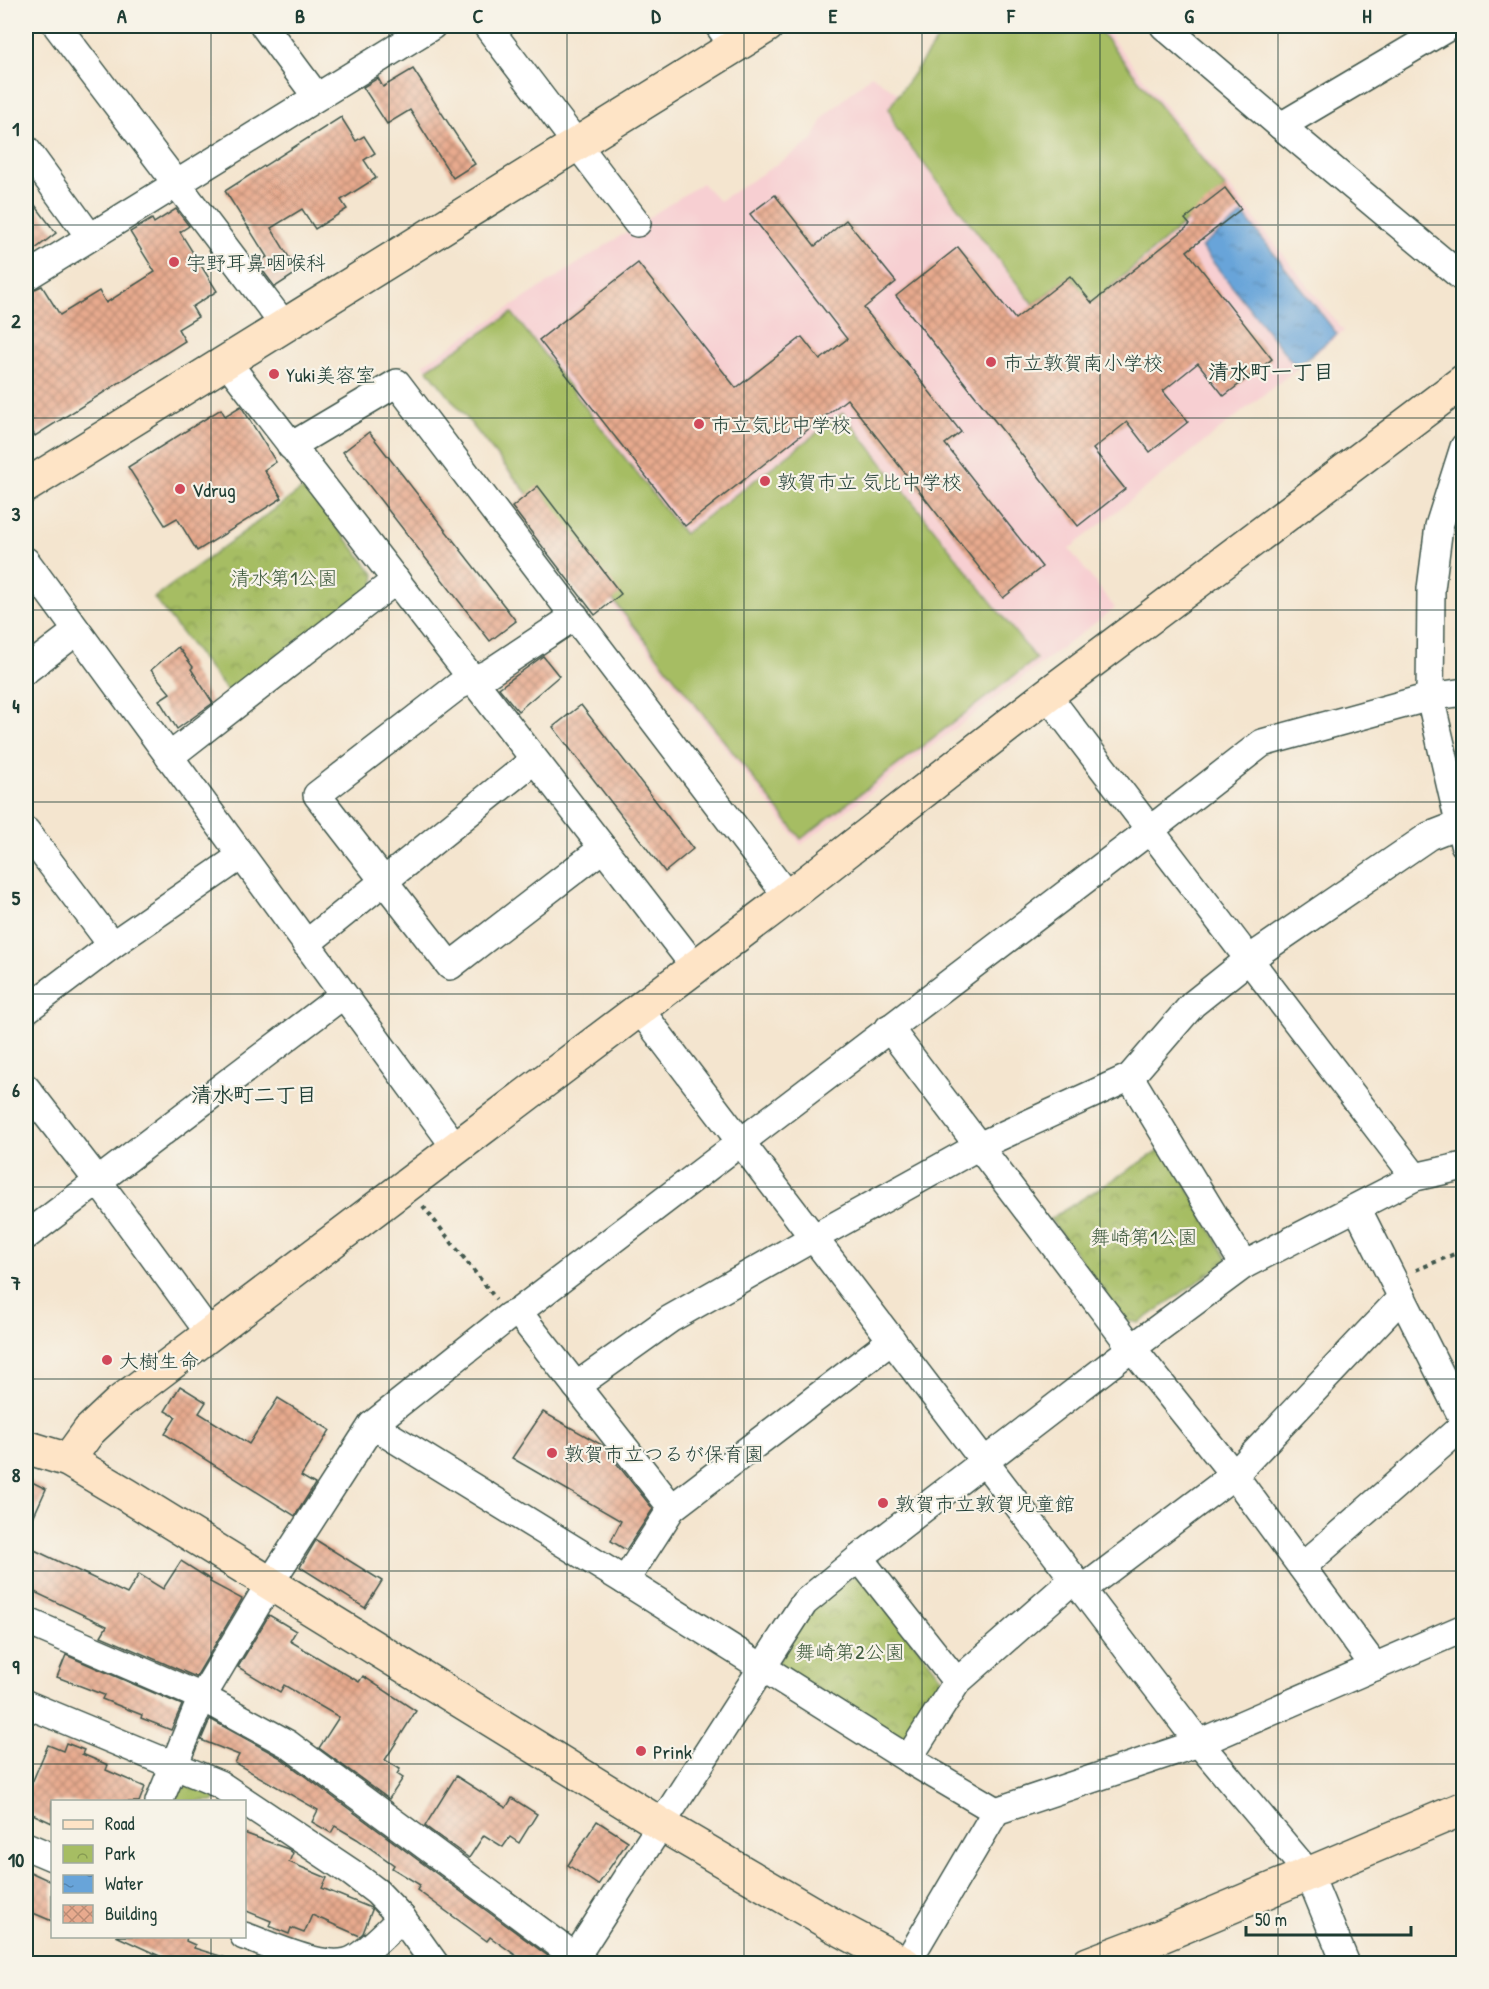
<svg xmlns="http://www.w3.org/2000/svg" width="1489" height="1989" font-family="'Patrick Hand','Klee One',sans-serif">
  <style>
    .built { fill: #f7cfd2 }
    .park { fill: url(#park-crowns); stroke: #627d4c; stroke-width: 1.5 }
    .pitch { fill: #a6bd63; stroke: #627d4c; stroke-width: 1.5 }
    .water { fill: url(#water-ripples); stroke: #447086; stroke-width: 1.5 }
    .building { fill: url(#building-cross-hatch) }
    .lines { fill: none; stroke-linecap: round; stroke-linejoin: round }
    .street-casing { stroke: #3f564b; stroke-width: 30 }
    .secondary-casing { stroke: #3f564b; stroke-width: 36 }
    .path { stroke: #3f564b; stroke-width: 4; stroke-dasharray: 4.5 4.5; stroke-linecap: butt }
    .street { stroke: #fff; stroke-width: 27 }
    .secondary { stroke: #fee4c6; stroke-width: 33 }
    .grid { fill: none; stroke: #1f3d34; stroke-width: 1.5; stroke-opacity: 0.55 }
    .poi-dot { fill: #d1495b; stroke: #f7f3e8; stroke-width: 2 }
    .labels { text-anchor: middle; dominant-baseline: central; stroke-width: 4.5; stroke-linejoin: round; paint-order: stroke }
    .poi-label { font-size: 20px; fill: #1f3d34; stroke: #f7f3e8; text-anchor: start }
    .park-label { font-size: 20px; fill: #415d40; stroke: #f7f3e8 }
    .neighbourhood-label { font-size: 21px; font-weight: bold; fill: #1f3d34; stroke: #f7f3e8 }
    .neatline { fill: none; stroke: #1f3d34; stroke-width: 2 }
    .grid-label { font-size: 20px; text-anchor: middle; font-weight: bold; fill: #1f3d34 }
  </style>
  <defs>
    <pattern id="park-crowns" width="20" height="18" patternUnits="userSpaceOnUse" patternTransform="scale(1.5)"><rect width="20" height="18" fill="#a6bd63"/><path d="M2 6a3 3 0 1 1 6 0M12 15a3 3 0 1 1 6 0" fill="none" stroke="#879b52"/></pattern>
    <pattern id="water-ripples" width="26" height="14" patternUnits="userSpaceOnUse" patternTransform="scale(1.5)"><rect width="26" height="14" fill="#68a4d9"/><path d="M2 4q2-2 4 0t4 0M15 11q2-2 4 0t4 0" fill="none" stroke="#5587b1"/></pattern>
    <pattern id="building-cross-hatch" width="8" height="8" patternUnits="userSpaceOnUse" patternTransform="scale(1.5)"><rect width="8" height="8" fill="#e8aa8e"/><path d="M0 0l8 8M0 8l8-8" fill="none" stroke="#bb8c75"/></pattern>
  </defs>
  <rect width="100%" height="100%" fill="#f7f3e8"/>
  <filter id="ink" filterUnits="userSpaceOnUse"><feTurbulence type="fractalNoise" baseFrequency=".0167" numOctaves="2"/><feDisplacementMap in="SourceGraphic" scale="12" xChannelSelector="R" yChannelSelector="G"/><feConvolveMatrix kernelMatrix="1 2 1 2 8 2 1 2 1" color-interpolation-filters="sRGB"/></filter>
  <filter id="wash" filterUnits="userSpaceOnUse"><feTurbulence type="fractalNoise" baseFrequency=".008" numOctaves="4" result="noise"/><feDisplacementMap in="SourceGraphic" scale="24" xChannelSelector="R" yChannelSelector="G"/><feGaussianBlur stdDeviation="1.35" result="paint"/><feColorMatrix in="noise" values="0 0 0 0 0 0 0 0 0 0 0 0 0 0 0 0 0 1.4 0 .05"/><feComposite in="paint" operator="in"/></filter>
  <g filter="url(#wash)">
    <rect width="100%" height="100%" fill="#f4e5cf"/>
    <path class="built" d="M945,26H1102L1344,331L1069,549L1115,608L801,845L423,364L702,183L719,201L771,168L812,141L824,117L871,75L899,94Z"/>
    <g class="park">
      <path d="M305,487L375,575L373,588L228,692L154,598Z"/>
      <path d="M1165,1147L1228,1260L1139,1323L1125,1320L1050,1219Z"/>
      <path d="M854,1575L862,1577L943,1679L907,1744L776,1664L809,1611Z"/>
      <path d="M179,1776L218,1794L214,1801L168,1802Z"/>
    </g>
    <g class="pitch">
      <path d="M947,26H1096L1225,188L1092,303L1070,276L1033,304L896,128L889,108Z"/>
      <path d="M512,313L684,534L843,413L1036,659L801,839L637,630L427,369Z"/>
    </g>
    <path class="water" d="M1243,214L1337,334L1296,367L1201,247Z"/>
    <g id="blocks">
      <g class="building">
        <path d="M413,69L475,164L453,178L410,110L387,124L363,87L378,78L383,87Z"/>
        <path d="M341,117L356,141L364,136L375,153L364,160L376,178L341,200L347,209L315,229L302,209L271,228L298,272L275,287L257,263L267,257L225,191Z"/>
        <path d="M1225,188L1241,209L1187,251L1272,359L1224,396L1198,363L1163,391L1188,422L1150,452L1127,422L1093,449L1125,489L1078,526L896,296L958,247L1015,319L1070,276L1092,303L1190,225L1185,219Z"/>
        <path d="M26,193L56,233L26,256Z"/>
        <path d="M775,195L815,246L846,220L896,282L864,308L961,432L945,444L1042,567L1003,598L847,399L685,526L539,340L638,263L736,388L802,337L820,360L847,339L750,214Z"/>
        <path d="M176,209L189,226L180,232L217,291L192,307L198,317L178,329L185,341L35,436L26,421V293L42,286L60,315L99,291L106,303L155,272L130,232L152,219L154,223Z"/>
        <path d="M241,406L276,462L264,470L282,498L197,551L177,518L165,525L128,467L221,409L225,416Z"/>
        <path d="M369,432L516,621L490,641L343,452Z"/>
        <path d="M538,486L621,594L595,615L512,507Z"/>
        <path d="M178,647L193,667L191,669L213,703L177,729L159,700L170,693L151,670Z"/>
        <path d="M543,656L559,676L518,711L499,688Z"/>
        <path d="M581,705L693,849L665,872L553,727Z"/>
        <path d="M180,1386L206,1402L199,1413L249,1444L278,1398L330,1430L301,1476L315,1484L295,1516L165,1434L176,1417L165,1411Z"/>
        <path d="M543,1412L602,1445L653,1509L626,1550L611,1541L621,1521L512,1458Z"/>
        <path d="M26,1479L46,1489L26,1533Z"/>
        <path d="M316,1540L382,1581L365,1608L300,1567Z"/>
        <path d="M26,1546L127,1594L139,1574L163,1589L181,1561L211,1580L210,1582L242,1599L196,1677L101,1636L107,1626L26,1588Z"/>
        <path d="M269,1615L296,1631L290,1641L359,1682L363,1676L416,1711L385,1760L400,1769L397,1774L403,1778L389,1799L319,1748L339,1717L284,1685L280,1692L238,1667Z"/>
        <path d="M66,1655L182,1705L171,1730L141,1718L142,1715L102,1699L104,1695L57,1677Z"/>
        <path d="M210,1719L279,1757L548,1956L542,1964H528L490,1937L487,1941L417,1890L420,1885L392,1868L394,1865L357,1839L335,1826L331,1833L312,1822L318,1810L235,1763L239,1755L201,1740Z"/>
        <path d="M66,1743L84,1750L82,1754L108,1765L106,1770L145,1787L139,1802H52V1823L26,1811V1783L31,1785L48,1745L63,1751Z"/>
        <path d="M456,1776L506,1808L512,1798L537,1814L519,1843L510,1837L503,1847L484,1835L469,1858L425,1826Z"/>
        <path d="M597,1821L628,1841L598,1885L568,1865Z"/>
        <path d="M244,1833L288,1849L293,1853L289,1862L327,1878L322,1888L371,1908L372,1910L363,1933L360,1936L312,1915L304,1933L291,1928L289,1934L269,1926L271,1921L244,1910Z"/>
        <path d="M26,1870L52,1882V1921L26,1910Z"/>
        <path d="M116,1936H187L186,1941L195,1945L194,1948L230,1959L229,1964H177Z"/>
      </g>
    </g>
  </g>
  <g filter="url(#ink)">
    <use href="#blocks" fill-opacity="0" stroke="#3f564b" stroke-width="1.5"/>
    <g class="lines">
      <defs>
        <g id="street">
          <path d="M57,26L284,325"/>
          <path d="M264,26L316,96"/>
          <path d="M487,26L637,223"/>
          <path d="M719,26L734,46"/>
          <path d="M1164,26L1281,126L1464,279"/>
          <path d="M1281,126L1450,26"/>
          <path d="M26,149L90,237"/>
          <path d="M26,277L432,26"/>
          <path d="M227,362L696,968"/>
          <path d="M291,446L397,383L788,897"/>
          <path d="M1464,447L1439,526L1431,589L1430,697L1464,844"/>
          <path d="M26,561L456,1148"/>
          <path d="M575,616L489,673L458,686L317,795L450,966L603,848"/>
          <path d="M26,670L77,631"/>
          <path d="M1047,695L1415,1177"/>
          <path d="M169,757L396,580"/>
          <path d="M26,831L112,945"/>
          <path d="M306,944L534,760"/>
          <path d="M26,1010L112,945L241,856"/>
          <path d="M640,1010L1199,1743L1309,1874L1346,1964"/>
          <path d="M889,1028L1132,1348L1234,1475L1375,1667"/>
          <path d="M1130,1077L1244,1265"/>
          <path d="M26,1088L98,1181L210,1334"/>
          <path d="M1357,1208L1464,1421"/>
          <path d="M26,1236L343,995"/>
          <path d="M518,1312L672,1508"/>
          <path d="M576,1386L670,1319L813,1238L979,1146L1130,1077L1193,1004L1248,960L1429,836L1460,824"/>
          <path d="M372,1425L625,1581L908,1759L996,1811"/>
          <path d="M859,1558L957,1682"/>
          <path d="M1302,1567L1464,1425"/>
          <path d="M625,1581L672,1508L892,1340"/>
          <path d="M1083,1589L1234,1475L1402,1297"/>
          <path d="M26,1621L202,1697L288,1744L585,1964"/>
          <path d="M26,1704L219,1784L352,1873L377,1892L402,1918L435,1964"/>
          <path d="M908,1759L957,1682L1074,1579"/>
          <path d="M159,1802L202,1697L270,1583L372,1425L509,1316L518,1312L1150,830L1262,743L1430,697L1464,692"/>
          <path d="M26,1846L52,1857"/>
          <path d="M244,1936C271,1945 330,1975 356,1958C372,1948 387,1931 402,1918"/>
          <path d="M571,1964L804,1603L859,1558L1132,1348L1244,1265L1415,1177L1464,1166"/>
          <path d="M906,1964L996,1811L1199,1743L1464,1628"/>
        </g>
        <g id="secondary">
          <path d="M26,486L767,26"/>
          <path d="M26,1447L68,1460L127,1495L662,1825L836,1927L905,1964"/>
          <path d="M68,1460L89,1431L120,1402L788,897L1047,695L1464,381"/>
          <path d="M1088,1964L1159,1937L1464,1808"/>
        </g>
      </defs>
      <use href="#street" class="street-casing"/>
      <use href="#secondary" class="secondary-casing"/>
      <g class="path">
        <path d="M423,1206L496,1299"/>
        <path d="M1416,1270L1464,1250"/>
      </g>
      <use href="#street" class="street"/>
      <use href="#secondary" class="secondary"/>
    </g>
  </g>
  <path class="grid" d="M211,26V1802M389,26V1964M567,26V1964M744,26V1964M922,26V1964M1100,26V1964M1278,26V1964M26,225H1464M26,418H1464M26,610H1464M26,802H1464M26,994H1464M26,1187H1464M26,1379H1464M26,1571H1464M26,1764H1464M211,1936V1964"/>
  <g class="poi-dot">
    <circle cx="174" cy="262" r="6"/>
    <circle cx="991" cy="362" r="6"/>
    <circle cx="274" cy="374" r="6"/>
    <circle cx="699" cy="424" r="6"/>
    <circle cx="765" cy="481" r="6"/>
    <circle cx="180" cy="489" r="6"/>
    <circle cx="107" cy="1360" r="6"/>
    <circle cx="552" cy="1453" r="6"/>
    <circle cx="883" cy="1503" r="6"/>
    <circle cx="641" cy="1751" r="6"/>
  </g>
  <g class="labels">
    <g class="poi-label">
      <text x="186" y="262">宇野耳鼻咽喉科</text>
      <text x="1003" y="362">市立敦賀南小学校</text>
      <text x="286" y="374">Yuki美容室</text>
      <text x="711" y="424">市立気比中学校</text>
      <text x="777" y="481">敦賀市立 気比中学校</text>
      <text x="192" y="489">Vdrug</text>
      <text x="119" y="1360">大樹生命</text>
      <text x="564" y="1453">敦賀市立つるが保育園</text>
      <text x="895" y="1503">敦賀市立敦賀児童館</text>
      <text x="653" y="1751">Prink</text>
    </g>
    <g class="park-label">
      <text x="284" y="577">清水第1公園</text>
      <text x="1144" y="1236">舞崎第1公園</text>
      <text x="850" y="1651">舞崎第2公園</text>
    </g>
    <g class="neighbourhood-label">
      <text x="1271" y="371">清水町一丁目</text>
      <text x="254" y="1094">清水町二丁目</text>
    </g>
  </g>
  <rect width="1489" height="1989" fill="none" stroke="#f7f3e8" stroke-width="66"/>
  <rect x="51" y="1800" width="195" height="138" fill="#f7f3e8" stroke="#a1aaa0" stroke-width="1.5"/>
  <rect x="63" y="1820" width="30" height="9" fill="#fee4c6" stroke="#a1aaa0" stroke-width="1.5"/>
  <text x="105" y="1830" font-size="18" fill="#1f3d34">Road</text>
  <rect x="63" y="1845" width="30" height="18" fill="url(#park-crowns)" stroke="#a1aaa0" stroke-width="1.5"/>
  <text x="105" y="1860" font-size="18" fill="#1f3d34">Park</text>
  <rect x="63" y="1875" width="30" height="18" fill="url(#water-ripples)" stroke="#a1aaa0" stroke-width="1.5"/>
  <text x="105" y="1890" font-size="18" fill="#1f3d34">Water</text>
  <rect x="63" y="1905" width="30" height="18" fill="url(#building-cross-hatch)" stroke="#a1aaa0" stroke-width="1.5"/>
  <text x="105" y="1920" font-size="18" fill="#1f3d34">Building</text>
  <path d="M1246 1926v9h165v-9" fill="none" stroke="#1f3d34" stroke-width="3"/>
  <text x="1255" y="1926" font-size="18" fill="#1f3d34" stroke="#f7f3e8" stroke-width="4.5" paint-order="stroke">50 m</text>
  <rect x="33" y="33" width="1423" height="1923" class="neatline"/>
  <g class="grid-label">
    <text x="122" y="23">A</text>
    <text x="300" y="23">B</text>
    <text x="478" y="23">C</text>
    <text x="656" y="23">D</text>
    <text x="833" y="23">E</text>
    <text x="1011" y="23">F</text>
    <text x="1189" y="23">G</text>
    <text x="1367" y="23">H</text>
    <text x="16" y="136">1</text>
    <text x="16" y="328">2</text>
    <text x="16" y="521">3</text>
    <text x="16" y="713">4</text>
    <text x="16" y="905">5</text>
    <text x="16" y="1097">6</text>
    <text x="16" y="1290">7</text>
    <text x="16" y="1482">8</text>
    <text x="16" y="1674">9</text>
    <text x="16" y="1867">10</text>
  </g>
</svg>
